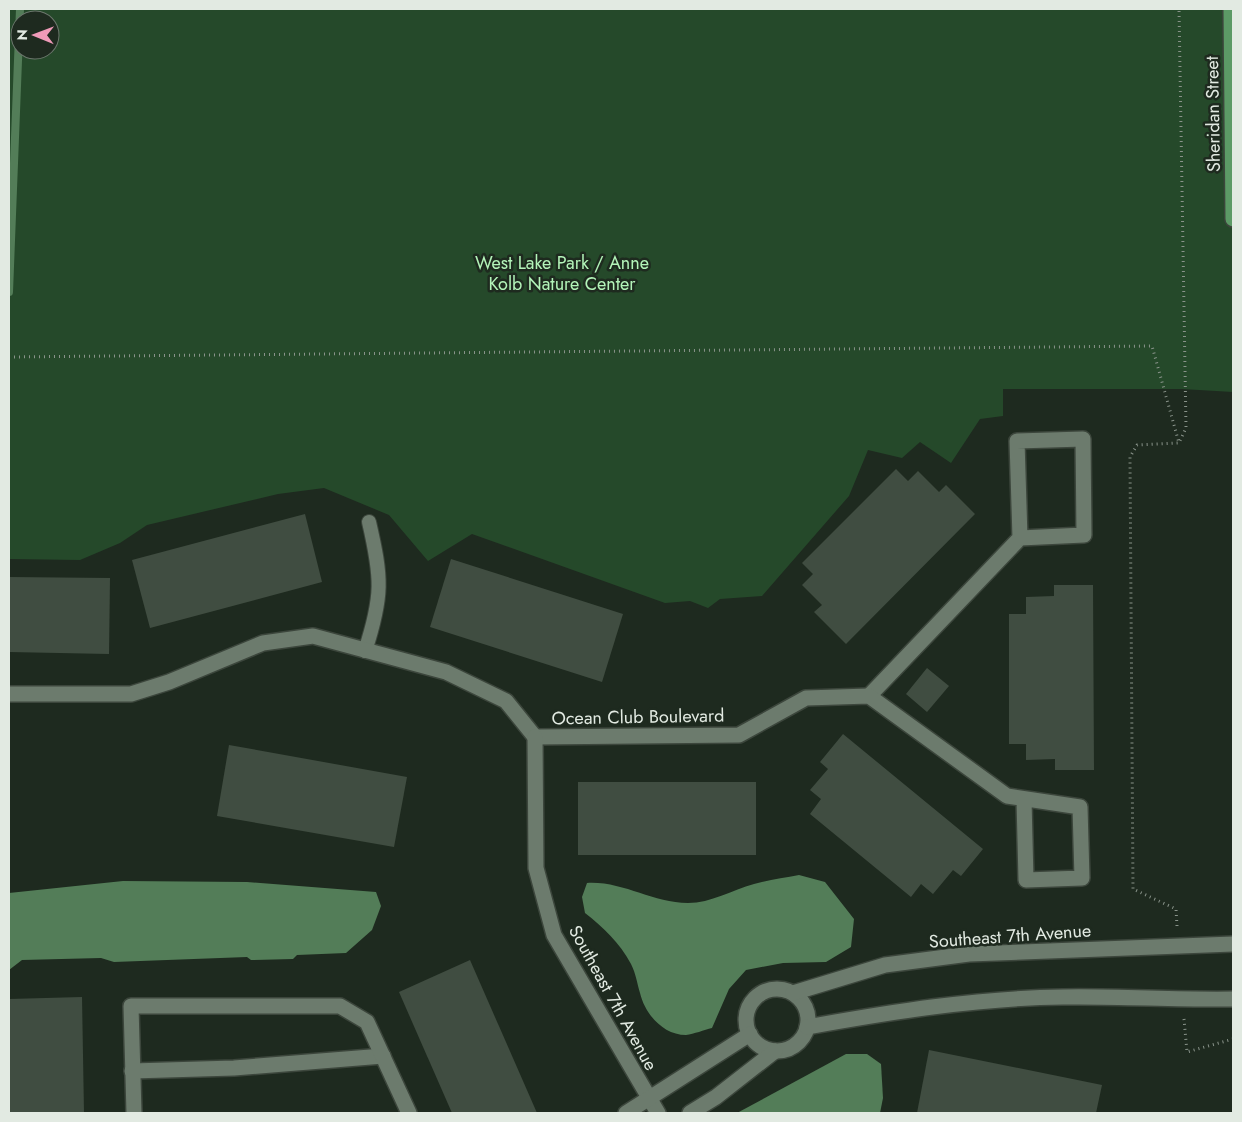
<svg xmlns="http://www.w3.org/2000/svg" width="1242" height="1122" font-family="Jost,sans-serif">
  <style>
    .green { fill: #25492a; fill-rule: evenodd }
    .water { fill: #537d58 }
    .lines { fill: none; stroke-linecap: round; stroke-linejoin: round }
    .stream { stroke: #537d58; stroke-width: 8 }
    .building { fill: #404d41 }
    .lane-casing { stroke: #3c463c; stroke-width: 16 }
    .street-casing { stroke: #3c463c; stroke-width: 18 }
    .primary-casing { stroke: #3c463c; stroke-width: 18 }
    .path { stroke: #89938a; stroke-width: 3; stroke-dasharray: 1 4; stroke-linecap: butt }
    .lane { stroke: #6c7b6d; stroke-width: 14 }
    .street { stroke: #6c7b6d; stroke-width: 15 }
    .primary { stroke: #5c9a66; stroke-width: 15 }
    .labels { text-anchor: middle; dominant-baseline: central; stroke-width: 5; stroke-linejoin: round; paint-order: stroke }
    .street-label { font-size: 18px; fill: #e2eae2; stroke: #1e2a1f }
    .park-label { font-size: 18px; fill: #b3f4b9; stroke: #1e2a1f }
  </style>
  <rect width="100%" height="100%" fill="#1e2a1f"/>
  <path class="green" d="M9,9H1233V392L1182,389H1003V416L980,419L951,463L920,442L902,458L868,450L849,496L762,596L720,599L708,608L690,601L665,603L472,534L428,561L389,515L324,488L278,494L147,525L120,543L80,560L9,559ZM20,20H50V50H20Z"/>
  <g class="water">
    <path d="M799,875L825,882L854,919L851,947L826,962L783,963L746,970L729,989L712,1028C704,1030 694,1034 686,1035C663,1035 645,1014 640,993C637,983 636,974 631,964C619,942 604,928 585,913L582,897L587,883C623,881 652,903 688,903C711,903 732,890 754,884C768,880 784,878 799,875Z"/>
    <path d="M123,881L247,882L376,892L381,906L372,930L346,953L297,955L293,959L251,960L247,957L114,962L101,958L22,960L9,970V893Z"/>
    <path d="M846,1054H867L881,1064L883,1098L880,1113H737Z"/>
  </g>
  <g class="lines">
    <path class="stream" d="M9,292L20,9"/>
  </g>
  <g class="building">
    <path d="M896,469L908,481L918,471L939,492L946,485L975,514L846,644L814,612L822,605L802,585L813,574L802,563Z"/>
    <path d="M305,514L322,582L150,628L132,560Z"/>
    <path d="M451,559L623,614L602,682L430,627Z"/>
    <path d="M9,577L110,578L109,654L9,652Z"/>
    <path d="M1054,585H1093L1094,770H1055V759L1026,760V744H1009V614H1026V597L1054,596Z"/>
    <path d="M927,668L949,686L927,712L906,694Z"/>
    <path d="M843,734L983,849L961,876L953,870L933,894L921,884L911,897L810,814L821,799L810,790L828,769L820,762Z"/>
    <path d="M229,745L407,777L394,847L217,816Z"/>
    <rect x="578" y="782" width="178" height="73"/>
    <path d="M470,960L537,1113H452L399,992Z"/>
    <path d="M82,997L84,1113H9V999Z"/>
    <path d="M929,1050L1102,1085L1096,1113H917Z"/>
  </g>
  <g class="lines">
    <defs>
      <path id="lane" d="M365,651C383,596 382,578 369,522"/>
      <g id="street">
        <path d="M9,694H131L169,682L263,643L313,636L446,672L506,701L535,737"/>
        <path d="M869,696L1020,538L1017,441L1083,439L1084,535L1020,538"/>
        <path d="M535,737L739,735L806,698L869,696L1007,796L1080,807L1082,878L1026,880L1024,800"/>
        <path d="M535,737L536,868L554,935L658,1113"/>
        <circle cx="777" cy="1020" r="31"/>
        <path d="M793,993L885,965L969,954L1233,944"/>
        <path d="M807,1027C891,1012 977,998 1063,997C1120,996 1176,1000 1233,999"/>
        <path d="M132,1071L234,1068L383,1056"/>
        <path d="M134,1113L131,1006H340L367,1022L409,1113"/>
        <path d="M626,1113L750,1034"/>
        <path d="M690,1113L716,1097L775,1051"/>
      </g>
      <path id="primary" d="M1231,9L1233,219"/>
    </defs>
    <use href="#lane" class="lane-casing"/>
    <use href="#street" class="street-casing"/>
    <use href="#primary" class="primary-casing"/>
    <g class="path">
      <path d="M9,357L1152,346L1179,443"/>
      <path d="M1177,926L1176,909L1133,889L1130,457L1137,445L1179,443L1186,428L1179,9"/>
      <path d="M1184,1019L1187,1052L1233,1039"/>
    </g>
    <use href="#lane" class="lane"/>
    <use href="#street" class="street"/>
    <use href="#primary" class="primary"/>
  </g>
  <g class="labels">
    <g class="street-label">
      <text transform="translate(1213 114) rotate(-91)">Sheridan Street</text>
      <text transform="translate(638 717) rotate(-1)">Ocean Club Boulevard</text>
      <text transform="translate(1010 936) rotate(-4)">Southeast 7th Avenue</text>
      <text transform="translate(613 998) rotate(61)">Southeast 7th Avenue</text>
    </g>
    <g class="park-label">
      <text x="562" y="263">West Lake Park / Anne<tspan x="562" dy="21">Kolb Nature Center</tspan></text>
    </g>
  </g>
  <rect width="1242" height="1122" fill="none" stroke="#e2eae2" stroke-width="20"/>
  <g transform="translate(35 35) rotate(271)"><circle r="24" fill="#1e2a1f" stroke="#6c776d"/>
  <path d="M0-4L9 19L0 12L-9 19Z" fill="#ef9ab8"/>
  <text y="-8" font-size="14" font-weight="bold" text-anchor="middle" fill="#e2eae2">N</text>
  </g>
</svg>
